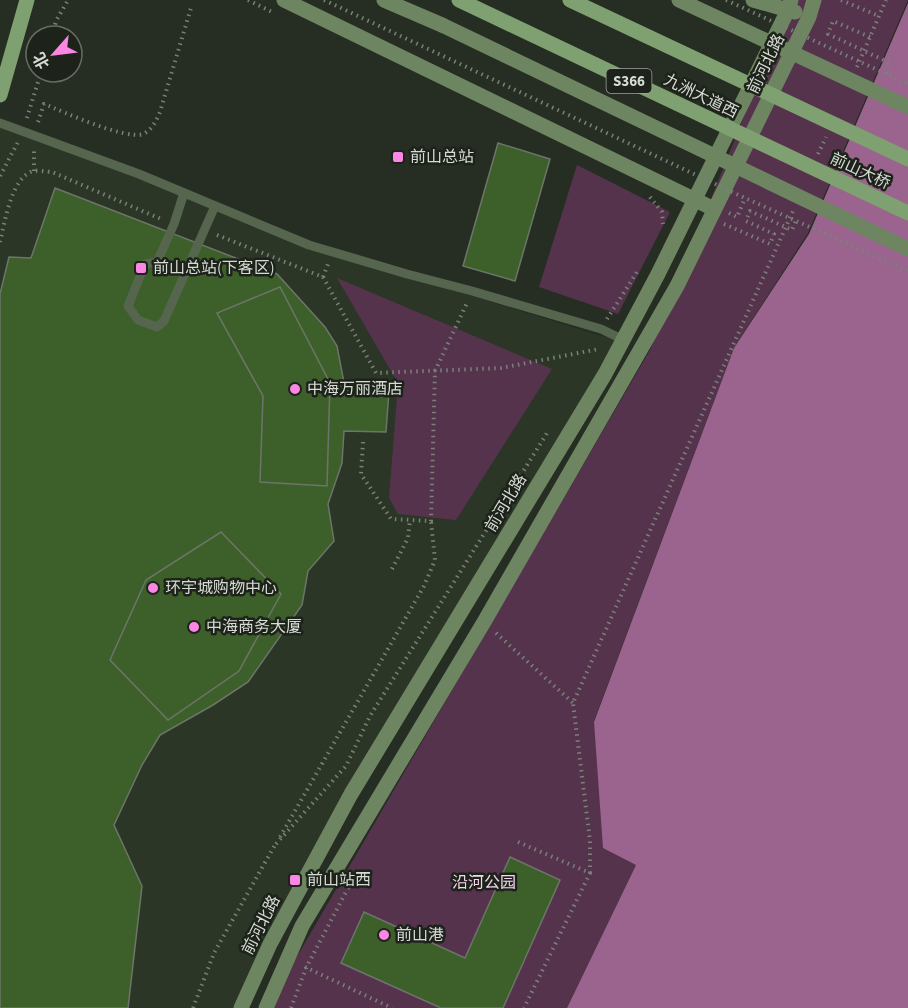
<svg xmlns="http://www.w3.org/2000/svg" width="908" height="1008" font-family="'Source Sans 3','Noto Sans SC',sans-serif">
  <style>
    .built { fill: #2b3627 }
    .green { fill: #55334d }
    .water { fill: #9a648e }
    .building { fill: #3d602a; stroke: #6d756a; stroke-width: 1.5 }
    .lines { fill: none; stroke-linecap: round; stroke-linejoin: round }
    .path { stroke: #7b8179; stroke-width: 4; stroke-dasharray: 1.5 4.5; stroke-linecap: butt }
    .service { stroke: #56654e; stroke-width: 9 }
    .secondary { stroke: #6d8661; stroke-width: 15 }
    .primary { stroke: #7fa070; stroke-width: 15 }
    .path-bridge { stroke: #7b8179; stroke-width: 4; stroke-dasharray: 1.5 4.5; stroke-linecap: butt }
    .secondary-bridge { stroke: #6d8661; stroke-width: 15 }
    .primary-bridge { stroke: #7fa070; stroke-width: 15 }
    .poi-dot { fill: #fc86e4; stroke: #1d231a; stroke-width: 2 }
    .labels { text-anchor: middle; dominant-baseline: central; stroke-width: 5; stroke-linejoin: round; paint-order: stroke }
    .shield { fill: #1d231a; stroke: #9ea49c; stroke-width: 1.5 }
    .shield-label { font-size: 15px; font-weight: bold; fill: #d6dbd4 }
    .street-label { font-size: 16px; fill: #d6dbd4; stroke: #1d231a }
    .poi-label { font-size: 16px; fill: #d6dbd4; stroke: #1d231a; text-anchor: start }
    .park-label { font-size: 16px; fill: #f6d5ed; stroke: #1d231a }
  </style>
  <rect width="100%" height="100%" fill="#262d23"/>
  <path class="built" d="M0,124L309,245L601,336L622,339L269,944L243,1008H0Z"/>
  <g class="green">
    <path d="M791,0H908L808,233L734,348L594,721L636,865L567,1008H267L650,350Z"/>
    <path d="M577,165L670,212L618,314L539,287Z"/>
    <path d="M337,278L552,369L456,520L398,514L389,498L398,383Z"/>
  </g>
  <path class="water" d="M908,3V1008H567L636,865L603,848L594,722L734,348L809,234Z"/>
  <g class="building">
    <path d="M498,143L550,159L515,281L463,266Z"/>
    <path d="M55,188L277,274L325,327L337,346L345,388L389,391L386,432L344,431L342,463L328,504L334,541L308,571L302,605L248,682L213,705L160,735L142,765L114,825L142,886L128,1008H0V294L9,257L31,258Z"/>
    <path d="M280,287L330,383L327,486L260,482L263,396L217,313Z"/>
    <path d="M221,532L281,594L239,671L168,720L110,660L146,580Z"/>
    <path d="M510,857L560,880L503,1008H441L341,963L364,912L465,958Z"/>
  </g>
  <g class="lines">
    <g class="path">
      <path d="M248,0L272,12"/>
      <path d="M841,0L879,16"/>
      <path d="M52,36L56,21L68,0"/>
      <path d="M857,67L886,0"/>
      <path d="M27,118L41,72"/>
      <path d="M38,122L44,104C64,112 125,140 143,134C152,130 156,121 160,112L191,8"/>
      <path d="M818,154L826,137"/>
      <path d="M34,171V150"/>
      <path d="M0,176L18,142"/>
      <path d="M650,197L662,212L663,224"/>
      <path d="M729,213L737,217L745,198"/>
      <path d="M217,235L323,277L376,373L501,368L599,349"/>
      <path d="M0,242C5,222 11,178 33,171C39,170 47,172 52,172L161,219"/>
      <path d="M323,277L328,264"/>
      <path d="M607,319L637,272"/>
      <path d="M363,442L361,474L391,519L431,521L435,371L467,303"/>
      <path d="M392,569L408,538L410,520"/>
      <path d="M496,633L573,703"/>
      <path d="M280,837L424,586L435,560L431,521"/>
      <path d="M518,842L590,873L524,1008"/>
      <path d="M276,844L346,766L370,716L549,430"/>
      <path d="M590,873V841L573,703L793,211"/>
      <path d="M305,967L392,1008"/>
      <path d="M193,1008L214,953L276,843"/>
      <path d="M291,1008L306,968L357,871"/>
    </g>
    <g class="service">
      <path d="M0,123L139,174L309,245L407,274L472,291L601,329L622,339"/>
      <path d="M184,193L174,224L157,262L145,264L128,306L138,320L157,327L164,321L215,206"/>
    </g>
    <g class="secondary">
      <path d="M284,0L714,209"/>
      <path d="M384,0L442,25"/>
      <path d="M753,0L795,12"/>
      <path d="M241,1008L270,944L351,794L605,374L658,274L788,10L791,0"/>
      <path d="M266,1008L302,926L484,622L677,286L809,17L814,0"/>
    </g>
    <path class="primary" d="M0,95L27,0"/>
    <g class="path-bridge">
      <path d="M324,0L745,198L908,271"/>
      <path d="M726,0L908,84"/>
      <path d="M870,37L833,21L828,34L890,63L886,74"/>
      <path d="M724,224L770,244L774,234L746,221L750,211L792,230L796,221"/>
    </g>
    <g class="secondary-bridge">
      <path d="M679,0L908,107"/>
      <path d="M442,25L908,249"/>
    </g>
    <g class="primary-bridge">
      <path d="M459,0L908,213"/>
      <path d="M570,0L908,159"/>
    </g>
  </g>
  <g class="poi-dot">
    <rect x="392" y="151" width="12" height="12" rx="3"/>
    <rect x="135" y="262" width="12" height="12" rx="3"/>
    <circle cx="295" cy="389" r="6"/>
    <circle cx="153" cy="588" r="6"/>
    <circle cx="194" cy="627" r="6"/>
    <rect x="289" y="874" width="12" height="12" rx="3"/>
    <circle cx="384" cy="935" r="6"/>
  </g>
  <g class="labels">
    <rect class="shield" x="606.5" y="69" width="45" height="24" rx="4.5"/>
    <g class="shield-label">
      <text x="629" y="81">S366</text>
    </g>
    <g class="street-label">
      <text transform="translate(766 64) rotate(-64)">前河北路</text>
      <text transform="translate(701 96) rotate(26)">九洲大道西</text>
      <text transform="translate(860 171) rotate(25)">前山大桥</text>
      <text transform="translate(506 503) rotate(-59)">前河北路</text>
      <text transform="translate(261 925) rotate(-63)">前河北路</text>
    </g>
    <g class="poi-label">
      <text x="410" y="157">前山总站</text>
      <text x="153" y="268">前山总站(下客区)</text>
      <text x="307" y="389">中海万丽酒店</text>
      <text x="165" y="588">环宇城购物中心</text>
      <text x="206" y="627">中海商务大厦</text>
      <text x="307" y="880">前山站西</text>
      <text x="396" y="935">前山港</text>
    </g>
    <g class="park-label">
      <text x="484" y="883">沿河公园</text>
    </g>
  </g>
  <g transform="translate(54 54) rotate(242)"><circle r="28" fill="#1d231a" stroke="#676d64" stroke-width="1.5"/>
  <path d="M0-4.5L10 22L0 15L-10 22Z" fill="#fc86e4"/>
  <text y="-9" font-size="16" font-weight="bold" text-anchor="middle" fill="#d6dbd4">北</text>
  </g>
</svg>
